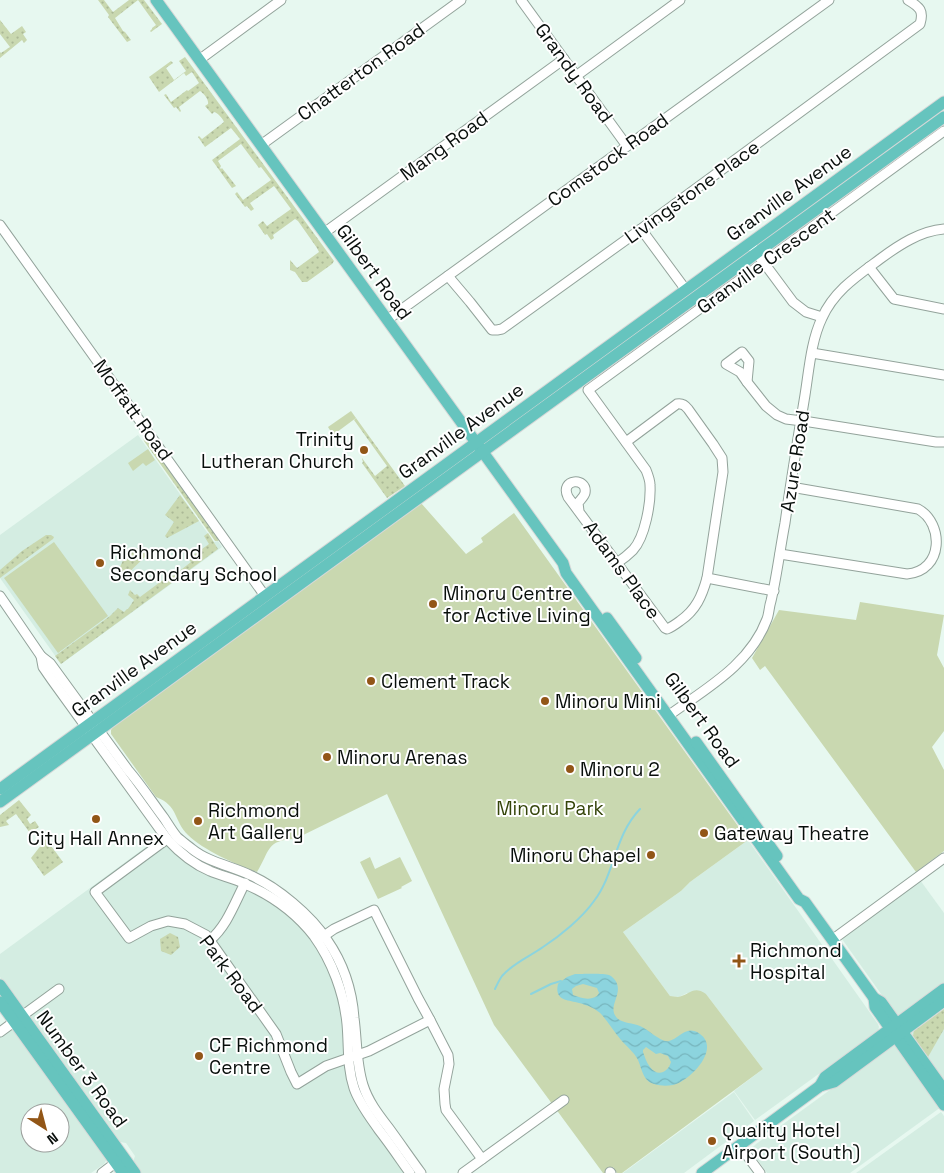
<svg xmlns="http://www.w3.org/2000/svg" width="944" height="1173" font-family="'Space Grotesk',sans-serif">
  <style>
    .built { fill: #d4ede2; fill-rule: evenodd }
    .grass { fill: url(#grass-dots) }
    .green { fill: #c9d8b0 }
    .water { fill: url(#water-waves); fill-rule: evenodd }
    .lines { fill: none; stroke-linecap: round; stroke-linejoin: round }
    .stream { stroke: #8cd4de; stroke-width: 2 }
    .minor-casing { stroke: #93a39b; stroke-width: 11 }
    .major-casing { stroke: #d7d8d8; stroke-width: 13 }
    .minor { stroke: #fff; stroke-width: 9 }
    .major { stroke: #66c4be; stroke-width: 11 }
    .poi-dot { fill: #925617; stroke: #fff; stroke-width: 2 }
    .labels { text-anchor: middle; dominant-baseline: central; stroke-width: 4; stroke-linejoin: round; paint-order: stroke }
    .street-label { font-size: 19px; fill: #080e0b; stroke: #fff }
    .poi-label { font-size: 19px; fill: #080e0b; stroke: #fff; text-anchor: start }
    .park-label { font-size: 19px; fill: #35450a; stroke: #fff }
  </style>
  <defs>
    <pattern id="grass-dots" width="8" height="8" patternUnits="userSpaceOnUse" patternTransform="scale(1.25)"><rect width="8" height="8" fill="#c9d8b0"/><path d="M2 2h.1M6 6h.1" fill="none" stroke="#abb896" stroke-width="1.8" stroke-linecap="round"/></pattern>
    <pattern id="water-waves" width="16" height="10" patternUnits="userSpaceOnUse" patternTransform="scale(1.25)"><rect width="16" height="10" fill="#8cd4de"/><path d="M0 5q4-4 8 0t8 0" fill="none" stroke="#77b5bd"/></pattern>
  </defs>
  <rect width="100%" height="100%" fill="#e7f8f0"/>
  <g class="built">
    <path d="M138,435L214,542L218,541L222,547L61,664L0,578V535Z"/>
    <path d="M161,836L172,847L258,894L287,913L306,933L315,945L325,962L336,986L342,1015L346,1074L352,1091L406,1173H141L134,1164V1159L135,1156L126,1143L120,1142L86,1094L72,1080L31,1020L0,977V954Z"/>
    <path d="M748,840L878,1024L879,1027L878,1031L755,1120L734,1091L763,1069L706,994L687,993L679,997L670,996L623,932L681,891L690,882Z"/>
    <path d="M920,880L944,913V985L898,1016L896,1015L842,939Z"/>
    <path d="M944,1005V1083L911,1036V1032Z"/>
    <path d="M12,1030H15L107,1159L104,1164L91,1173H0V1037L8,1031ZM30,1113H60V1143H30Z"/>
    <path d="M895,1043L941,1107L850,1173H767L752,1152L753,1147L756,1144L893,1044Z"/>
    <path d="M734,1092L754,1121L684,1173H623Z"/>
    <path d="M941,1112L944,1116V1173H856Z"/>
  </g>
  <g class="grass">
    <path d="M98,0H104L113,12L129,0H144L162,24L151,32L150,31L152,29V28L156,25L138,0L115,18L123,31L125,32L131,40L127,42L108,17L109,15Z"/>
    <path d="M0,20L11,34L22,26L26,32L23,34L27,40L24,43L22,40L0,58V52L1,53L10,47L0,34Z"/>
    <path d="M185,57L334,261L332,264L307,282H302L295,272L290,270V260L297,268L319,252L317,248L298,221L295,219L273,235L274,238L271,240L267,234L265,235L258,225L263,221L267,226L291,209L274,186L250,203L254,209L251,211L247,206L245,207L235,194L237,192L243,200L271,180L261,167L259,168L241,144L218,161L221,166L220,168L221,169L222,168L236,186L232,188L212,160L240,139L231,128L205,147L198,137L199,136L202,139L224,122C223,119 218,113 214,112L212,114L205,106L208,104C209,99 203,93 200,91L179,107L181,111L180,112L176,107L174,108L164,95L166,94L171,102L187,90L188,91L199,83L192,72L186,76L184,73L159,92L149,77L171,61L173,63L166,68L174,80L186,71L179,61Z"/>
    <path d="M356,418L405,486L387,498L362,463L363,462L362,459V458L375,476L387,466L354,420Z"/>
    <path d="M146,434L147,439L219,540L218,541H215L144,441L143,436Z"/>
    <path d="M180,495L199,521L167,538L165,536L174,522L165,515Z"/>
    <path d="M208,533L218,549L61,664L55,656L110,616L118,608L124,612L127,609H128L134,600L128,595L130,590L135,595L137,594L140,597L171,574L173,576L191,562L188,559L209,544L204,536Z"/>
    <path d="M46,535H51L54,537L53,539L0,578V570L22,551Z"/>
    <path d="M132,548L135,550L137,548L147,555L123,578L118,570L122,568L120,567L125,556L127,557L128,555L126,554Z"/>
    <path d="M19,800L31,815L27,819L30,824L35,821L39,827L30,833L16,814L6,821L9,825L0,827V815Z"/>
    <path d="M46,839L63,862L44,876L31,858Z"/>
    <path d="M170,933L178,937L180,947L171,955L161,951L160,939Z"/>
    <path d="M944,1009V1029L928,1057L913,1036L914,1031Z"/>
  </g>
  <g class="green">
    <path d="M351,411L356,418L333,435L328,427Z"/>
    <path d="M148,449L155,460L146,466L143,463L133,471L128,463Z"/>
    <path d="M421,503L466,554L483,542L481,538L514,513L748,840L690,882L681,891L623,932L670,996C673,996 676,997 678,997C690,995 693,985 706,994L763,1069L622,1173H617L613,1167L605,1173H603L494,1025L387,794L295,839C266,840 270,851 257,872C237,865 203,850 188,835C173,820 179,806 156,797L111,734V730L113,727Z"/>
    <path d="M54,542L108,616L58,653L4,578Z"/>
    <path d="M860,602L944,615L937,655L944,668V731L932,747L944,770V851L916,872L765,666L760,670L752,658L779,610L856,620Z"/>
    <path d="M370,857L375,869L400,857L412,881L401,887L402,888L378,899L360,862Z"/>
  </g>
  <path class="water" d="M575,974C581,974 605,973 609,975C612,976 613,978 615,980C625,994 605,1007 618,1019C623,1023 633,1023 640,1026C648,1029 661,1043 669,1041C679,1039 686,1024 700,1034C721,1049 690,1081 673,1085C667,1086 660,1086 654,1084C643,1081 642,1069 638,1060C634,1052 626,1046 621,1040C614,1032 609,1023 602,1015C597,1009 587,1005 579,1003C568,1000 554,1001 558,984L567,977ZM583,984L597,988L599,993L597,996C589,1001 581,998 573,995L572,989L576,986ZM646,1047L656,1054L660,1053L668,1056L671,1062C668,1073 657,1077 650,1067C646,1062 645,1057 643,1052V1050Z"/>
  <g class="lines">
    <g class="stream">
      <path d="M495,989C497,985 499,980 502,976C513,963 529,957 543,947C560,936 582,918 594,901C615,874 614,836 640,809"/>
      <path d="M531,994L551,984L561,981"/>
    </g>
    <defs>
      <g id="minor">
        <path d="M521,0L627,146"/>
        <path d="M199,60L281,0"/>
        <path d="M576,76L680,0"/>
        <path d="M261,145L461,0"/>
        <path d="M0,225L265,596"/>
        <path d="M641,229L686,290"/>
        <path d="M324,233L564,59"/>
        <path d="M750,244L793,302L806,312L822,317"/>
        <path d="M869,267L894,299L944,309"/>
        <path d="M448,276L470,302L492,330H497L502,329L641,229L920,24C924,11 920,7 908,0"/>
        <path d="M387,320L829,0"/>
        <path d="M742,352L749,361L747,382L740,372L726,364Z"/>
        <path d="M812,353L944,375"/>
        <path d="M747,382L766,406L777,415L786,419L810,422L936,442H944"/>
        <path d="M579,511L578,503C580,500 584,497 585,493C588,477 559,478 568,497L665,628L667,629C672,627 676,624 680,621C696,610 702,596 707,578L723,472L722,458L713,444L688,409C685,405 682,403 677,404L626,442"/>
        <path d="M780,554L907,574C944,571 944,523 918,509L791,487"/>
        <path d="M617,563C623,559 628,555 633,550C645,537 651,503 650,485C650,480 648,475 646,470L588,390L944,131"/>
        <path d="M707,578L774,591"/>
        <path d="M0,596L41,656L50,663L128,770C141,785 152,802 164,818C168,824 172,831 177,837C181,841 187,845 192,849C208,862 231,866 250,875C277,887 311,915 327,940C343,963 352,990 354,1018C357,1040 356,1063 363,1085C368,1101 378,1114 388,1127C399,1142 410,1158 421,1173"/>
        <path d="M41,656L43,667L52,680L167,839C179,852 193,864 210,871C221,876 234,878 245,884C271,895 296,913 314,936C332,961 344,993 347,1024C349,1046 347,1067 354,1088C359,1103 370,1117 379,1130C390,1144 400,1159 410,1173"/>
        <path d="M668,716C705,689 750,665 767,619C769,614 769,607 771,601C777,575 780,549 785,523C791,480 798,438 805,395C809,370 811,341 822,318C834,291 857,276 880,259C899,245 920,231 944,229"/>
        <path d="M167,839L95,892L129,938L151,926L168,921L185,924L206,935L276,1034L291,1072L297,1084L326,1066L369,1051L430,1020"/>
        <path d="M321,938L334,929L374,910L418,998L430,1020L448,1055L449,1064L444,1089L445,1104L446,1110L482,1159"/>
        <path d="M210,940C227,926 235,902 245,883"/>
        <path d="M832,940L944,858"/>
        <path d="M0,1032L59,989"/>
        <path d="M740,1146L760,1173"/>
        <path d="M610,1172L611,1173"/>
        <path d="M102,1173L119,1160"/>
        <path d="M463,1173L564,1100"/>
      </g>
      <g id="major">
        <path d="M156,0L563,563L566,573L799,899L805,902L874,998L881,1002L944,1090"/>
        <path d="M607,618L636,658"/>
        <path d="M696,742L777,856"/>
        <path d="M0,789L944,102"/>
        <path d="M0,802L944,117"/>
        <path d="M0,985L135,1173"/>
        <path d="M874,998L875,1007L944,1105"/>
        <path d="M0,1002L123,1173"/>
        <path d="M820,1086L825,1077L944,989"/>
        <path d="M702,1173L820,1086L834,1082L944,1001"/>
      </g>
    </defs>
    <use href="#minor" class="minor-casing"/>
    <use href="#major" class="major-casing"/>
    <use href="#minor" class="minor"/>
    <use href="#major" class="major"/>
  </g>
  <g class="poi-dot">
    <circle cx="364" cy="450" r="5"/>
    <circle cx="100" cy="563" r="5"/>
    <circle cx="433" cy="604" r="5"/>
    <circle cx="371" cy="681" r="5"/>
    <circle cx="545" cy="701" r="5"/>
    <circle cx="327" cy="757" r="5"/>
    <circle cx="570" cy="769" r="5"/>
    <circle cx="96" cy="819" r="5"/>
    <circle cx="198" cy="821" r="5"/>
    <circle cx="704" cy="833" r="5"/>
    <circle cx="651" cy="855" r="5"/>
    <path d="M736.5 953.5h5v5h5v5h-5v5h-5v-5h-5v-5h5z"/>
    <circle cx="199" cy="1056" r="5"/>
    <circle cx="712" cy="1141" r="5"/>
  </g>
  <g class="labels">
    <g class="street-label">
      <text transform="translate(361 72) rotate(-36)">Chatterton Road</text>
      <text transform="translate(574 73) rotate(54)">Grandy Road</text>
      <text transform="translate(444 146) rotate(-36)">Mang Road</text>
      <text transform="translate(608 160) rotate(-36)">Comstock Road</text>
      <text transform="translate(692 192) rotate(-36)">Livingstone Place</text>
      <text transform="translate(789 193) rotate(-36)">Granville Avenue</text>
      <text transform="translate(766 261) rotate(-36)">Granville Crescent</text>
      <text transform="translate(374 272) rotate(54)">Gilbert Road</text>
      <text transform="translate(133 410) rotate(54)">Moffatt Road</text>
      <text transform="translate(461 431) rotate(-36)">Granville Avenue</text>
      <text transform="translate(795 461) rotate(-81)">Azure Road</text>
      <text transform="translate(622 570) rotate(54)">Adams Place</text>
      <text transform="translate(134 669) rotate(-36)">Granville Avenue</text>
      <text transform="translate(702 720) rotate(54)">Gilbert Road</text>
      <text transform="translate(231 974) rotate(53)">Park Road</text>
      <text transform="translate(82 1069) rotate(54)">Number 3 Road</text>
    </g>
    <g class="poi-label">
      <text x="354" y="439" text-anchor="end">Trinity<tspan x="354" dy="22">Lutheran Church</tspan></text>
      <text x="110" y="552">Richmond<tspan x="110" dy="22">Secondary School</tspan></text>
      <text x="443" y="593">Minoru Centre<tspan x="443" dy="22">for Active Living</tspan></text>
      <text x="381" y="681">Clement Track</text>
      <text x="555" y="701">Minoru Mini</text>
      <text x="337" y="757">Minoru Arenas</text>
      <text x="580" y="769">Minoru 2</text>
      <text x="208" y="810">Richmond<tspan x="208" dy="22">Art Gallery</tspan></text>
      <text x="714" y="833">Gateway Theatre</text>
      <text x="96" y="838" text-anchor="middle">City Hall Annex</text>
      <text x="641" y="855" text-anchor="end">Minoru Chapel</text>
      <text x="750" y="950">Richmond<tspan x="750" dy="22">Hospital</tspan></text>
      <text x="209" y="1045">CF Richmond<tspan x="209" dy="22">Centre</tspan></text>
      <text x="722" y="1130">Quality Hotel<tspan x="722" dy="22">Airport (South)</tspan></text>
    </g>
    <g class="park-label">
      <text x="550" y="808">Minoru Park</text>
    </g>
  </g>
  <g transform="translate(45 1128) rotate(144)"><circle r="24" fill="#ffffff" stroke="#9c9f9d"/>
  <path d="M0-4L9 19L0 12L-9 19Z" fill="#925617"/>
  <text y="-8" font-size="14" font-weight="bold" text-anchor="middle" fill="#080e0b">N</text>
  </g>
</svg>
